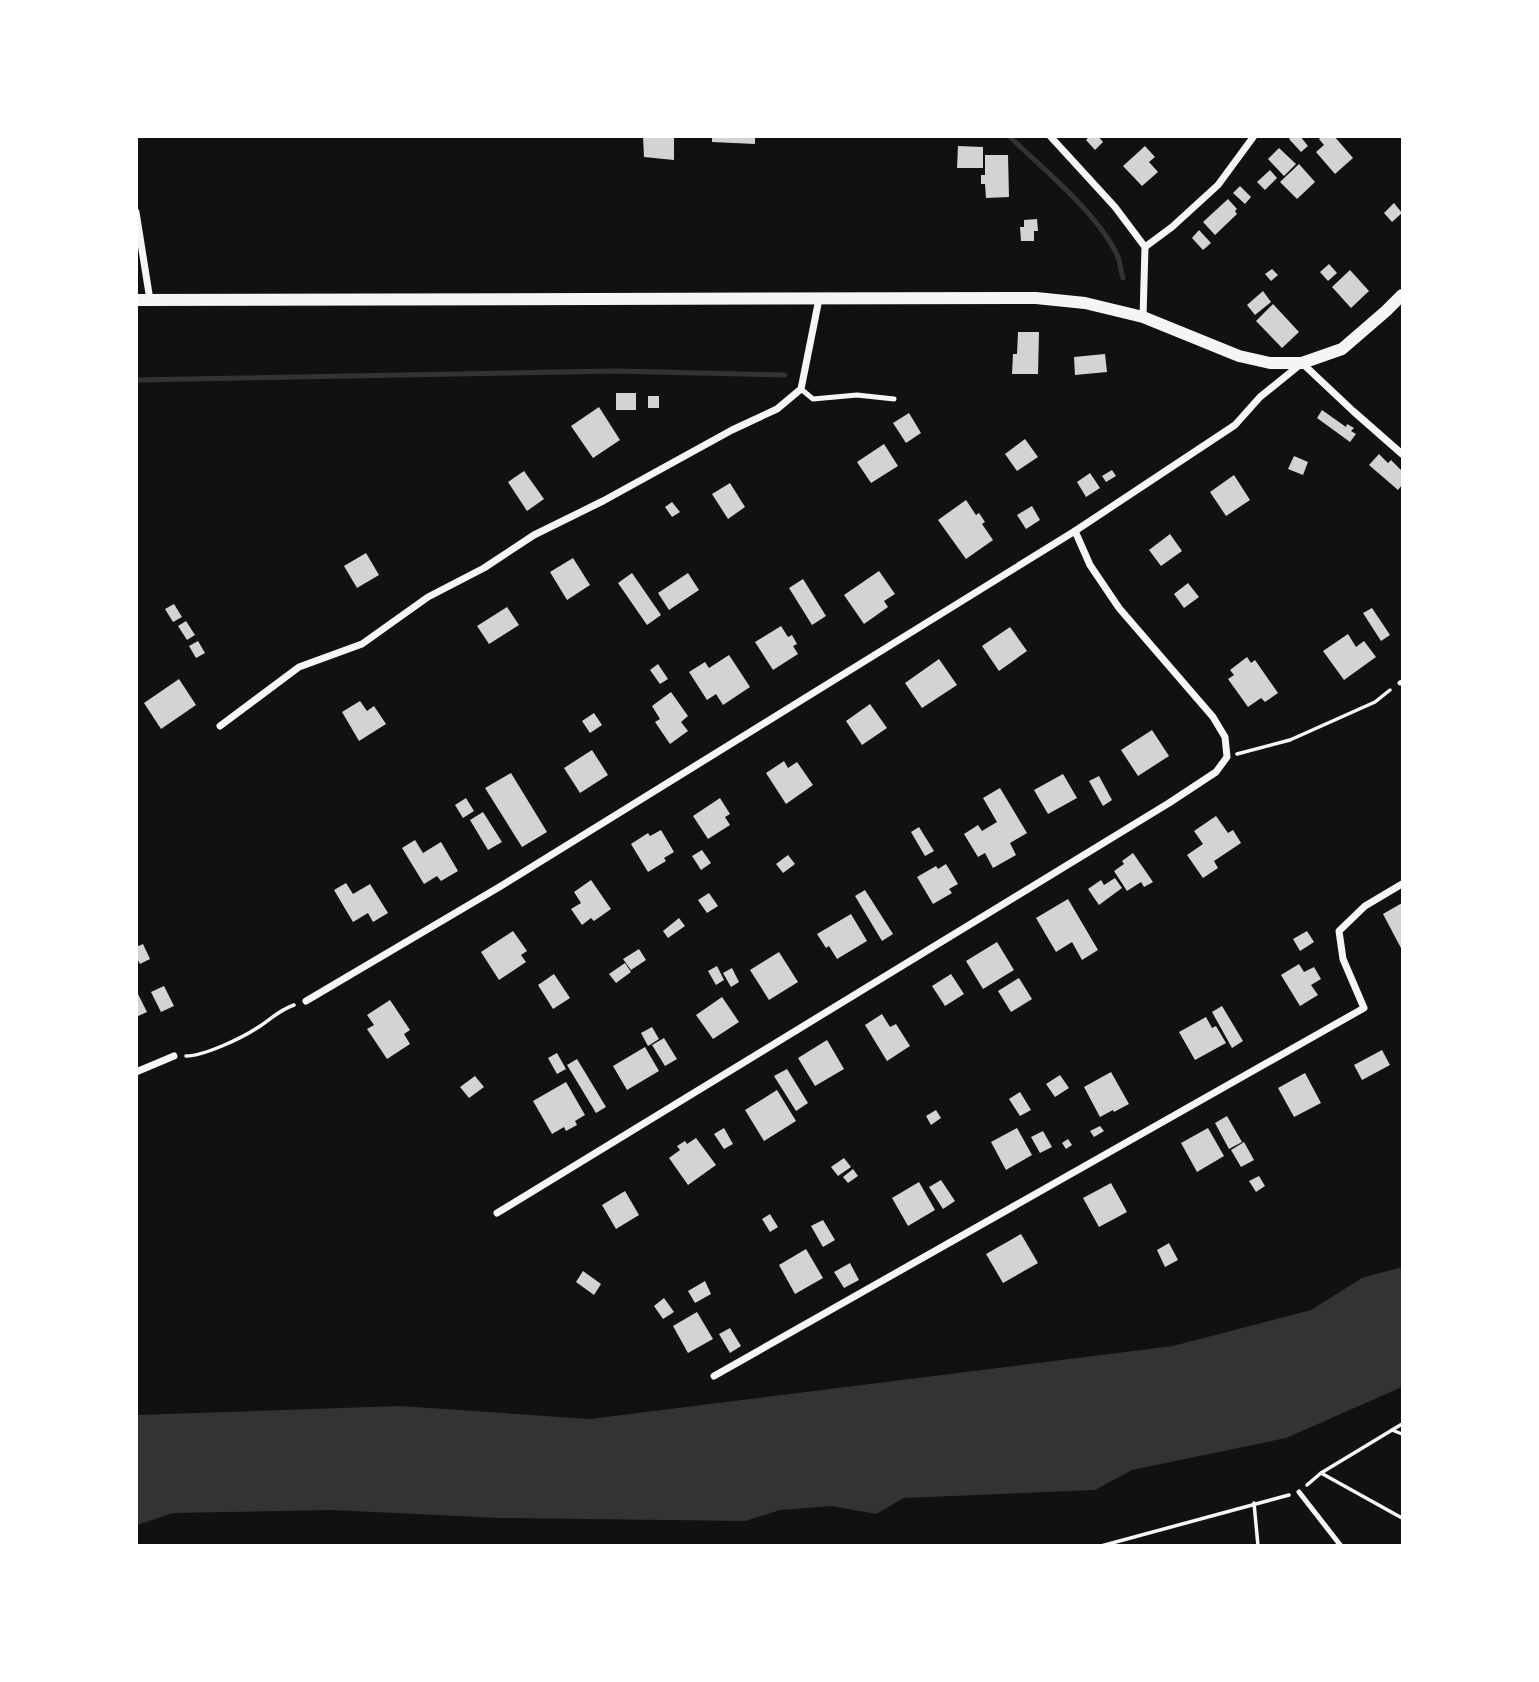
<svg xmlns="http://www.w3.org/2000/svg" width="1539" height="1682" font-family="'Fira Sans Condensed',sans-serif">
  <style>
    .water { fill: #333 }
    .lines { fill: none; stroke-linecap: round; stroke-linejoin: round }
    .stream { stroke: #333; stroke-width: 5 }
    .building { fill: #d3d3d3 }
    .path { stroke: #f5f5f5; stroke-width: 3.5 }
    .service { stroke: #f5f5f5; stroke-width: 5 }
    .minor { stroke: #f5f5f5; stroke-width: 7 }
    .tertiary { stroke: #f5f5f5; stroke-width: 12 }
  </style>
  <rect width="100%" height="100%" fill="#111"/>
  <path class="water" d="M1402,1267V1387L1286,1438L1132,1470L1095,1490L904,1498L876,1514L831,1506L780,1510L745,1521L499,1518L333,1510L173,1513L137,1525V1415L400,1406L590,1419L1173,1346L1311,1310L1362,1278Z"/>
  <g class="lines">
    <g class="stream">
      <path d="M1009,136C1043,169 1099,214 1118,257C1120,263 1121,271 1123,278"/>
      <path d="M136,380L614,371L785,375"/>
    </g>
  </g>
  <g class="building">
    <path d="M643,136H674V160L644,157Z"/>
    <path d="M712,136H755V144L712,142Z"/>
    <path d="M1090,136H1098L1103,142L1095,150L1086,140Z"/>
    <path d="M1292,136H1300L1308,146L1301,152L1289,139Z"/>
    <path d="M1322,136H1334L1353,158L1335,174L1316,152L1324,145L1319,139Z"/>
    <path d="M958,146L983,147V168H957Z"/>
    <path d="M1145,146L1155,157L1149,162L1158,172L1142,186L1123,166Z"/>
    <path d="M1279,148L1296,164L1284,176L1268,159Z"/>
    <path d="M985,155H1008L1009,197L986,198L985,184H981V175H985Z"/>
    <path d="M1299,164L1315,182L1297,199L1280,182Z"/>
    <path d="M1270,170L1277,178L1265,190L1257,182Z"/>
    <path d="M1240,186L1251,197L1245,204L1233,193Z"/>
    <path d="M1228,199L1237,209L1235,211L1237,214L1215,235L1203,222Z"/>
    <path d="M1394,203L1402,213L1392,222L1384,213Z"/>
    <path d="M1037,219L1038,231H1034V241H1021L1020,227H1024V220Z"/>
    <path d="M1199,230L1211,243L1203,250L1192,238Z"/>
    <path d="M1329,264L1337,273L1328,281L1320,272Z"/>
    <path d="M1272,269L1278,275L1271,281L1265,274Z"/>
    <path d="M1350,270L1369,291L1351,308L1332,287Z"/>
    <path d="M1263,291L1271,302L1255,315L1247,305Z"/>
    <path d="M1273,304L1299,332L1282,348L1256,321Z"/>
    <path d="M1018,332H1039L1038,374H1012L1013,354H1017Z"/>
    <path d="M1105,354L1107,372L1075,375L1074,357Z"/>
    <rect x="616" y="393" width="20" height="17"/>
    <rect x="648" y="396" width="11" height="12"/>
    <path d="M599,407L620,440L593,458L571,426Z"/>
    <path d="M1322,410L1346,427L1347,424L1354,428L1351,431L1356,434L1350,442L1317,418Z"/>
    <path d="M909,413L921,433L906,443L893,423Z"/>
    <path d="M1025,439L1038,457L1017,471L1005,454Z"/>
    <path d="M884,444L898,466L871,483L857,462Z"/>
    <path d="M1379,454L1388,463L1391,460L1402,471V485L1398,490L1369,465Z"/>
    <path d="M1294,456L1308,462L1303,475L1288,469Z"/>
    <path d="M1112,470L1116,476L1106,482L1102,476Z"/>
    <path d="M524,471L544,499L527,511L508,482Z"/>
    <path d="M1090,473L1100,488L1086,497L1077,482Z"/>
    <path d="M1234,475L1250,500L1226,516L1210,492Z"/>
    <path d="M730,483L745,507L728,519L712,494Z"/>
    <path d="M966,500L976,515L979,513L985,522L982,524L993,540L966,559L938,520Z"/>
    <path d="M672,502L680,512L672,517L665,507Z"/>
    <path d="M1032,506L1040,520L1026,529L1017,515Z"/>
    <path d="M1170,534L1182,551L1161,566L1149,550Z"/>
    <path d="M366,553L379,575L357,588L344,566Z"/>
    <path d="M573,558L590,585L567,600L550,572Z"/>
    <path d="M879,571L895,594L884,601L888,607L864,624L844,595Z"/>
    <path d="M632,573L661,615L647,625L618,583Z"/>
    <path d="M688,573L699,590L669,610L658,593Z"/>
    <path d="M803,579L826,616L812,625L789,588Z"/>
    <path d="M1188,583L1199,597L1184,608L1174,594Z"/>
    <path d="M174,604L182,617L173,622L165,609Z"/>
    <path d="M507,607L519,625L489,644L477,626Z"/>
    <path d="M1372,608L1390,635L1381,641L1363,613Z"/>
    <path d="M186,621L195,635L187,640L178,626Z"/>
    <path d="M781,626L788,637L792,635L797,644L793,646L798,654L773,670L755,642Z"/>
    <path d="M1010,627L1027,651L999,671L982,646Z"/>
    <path d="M1348,634L1356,647L1364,641L1376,657L1344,680L1323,651Z"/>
    <path d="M198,641L205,653L196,658L189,646Z"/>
    <path d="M729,655L750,687L723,705L716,694L707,700L689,672L705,662L709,668Z"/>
    <path d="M1247,657L1251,663L1255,660L1278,693L1265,702L1261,698L1248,707L1228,679L1234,675L1230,670Z"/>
    <path d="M939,659L957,685L922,708L905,683Z"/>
    <path d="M658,664L668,679L660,684L650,670Z"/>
    <path d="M179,679L196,705L161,729L144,703Z"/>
    <path d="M671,692L688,716L681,722L688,731L670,744L655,722L660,719L652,706Z"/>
    <path d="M360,701L367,711L374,706L386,724L359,741L342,712Z"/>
    <path d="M870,704L887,728L862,745L846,721Z"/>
    <path d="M594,713L602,725L590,733L582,721Z"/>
    <path d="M1152,730L1169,756L1138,776L1121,750Z"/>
    <path d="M592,750L608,775L580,793L564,768Z"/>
    <path d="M784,761L788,768L797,762L813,785L786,804L766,773Z"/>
    <path d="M511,773L547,832L522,847L485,788Z"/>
    <path d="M1063,774L1077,798L1048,814L1034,790Z"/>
    <path d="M1099,776L1112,800L1103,806L1089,781Z"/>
    <path d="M1000,788L1027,833L1010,843L1016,855L993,868L985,853L978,857L964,834L978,825L982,831L997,822L983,798Z"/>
    <path d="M466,798L474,811L463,818L455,805Z"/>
    <path d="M720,798L730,814L725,817L730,825L708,839L693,816Z"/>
    <path d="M483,812L502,842L488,850L470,820Z"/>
    <path d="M1216,816L1228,833L1233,830L1241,843L1214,861L1218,868L1203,878L1187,855L1203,844L1194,831Z"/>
    <path d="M919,827L934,851L925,856L911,832Z"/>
    <path d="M661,830L674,852L664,858L666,861L648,872L631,844L648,833L650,836Z"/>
    <path d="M415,840L423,853L441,842L458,871L441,881L437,876L424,884L402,848Z"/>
    <path d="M702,850L711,863L701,870L692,856Z"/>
    <path d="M1133,853L1153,882L1144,887L1141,882L1127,891L1114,871L1124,864L1122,861Z"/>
    <path d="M788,855L795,864L783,873L776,864Z"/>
    <path d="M946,864L958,884L949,889L952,893L933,904L917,877L936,866L938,869Z"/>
    <path d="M1115,878L1122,888L1099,905L1088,889L1101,880L1104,885Z"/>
    <path d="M591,880L611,909L594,921L591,918L582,925L571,909L581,903L574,892Z"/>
    <path d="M346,883L353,894L370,884L388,913L373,922L368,913L353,922L334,890Z"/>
    <path d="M865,890L893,934L882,941L855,896Z"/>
    <path d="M709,893L718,906L707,913L698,900Z"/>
    <path d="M1068,899L1098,950L1082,960L1072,942L1056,952L1036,918Z"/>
    <path d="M1402,903V950L1383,914Z"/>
    <path d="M851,914L867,941L837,959L829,946L826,948L817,934Z"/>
    <path d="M679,918L685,926L668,938L663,931Z"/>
    <path d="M513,931L527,951L521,955L526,962L499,980L481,952Z"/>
    <path d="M1307,931L1314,942L1300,951L1293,939Z"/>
    <path d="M997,942L1014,970L983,989L966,961Z"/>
    <path d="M143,944L150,959L140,964L136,957V947Z"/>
    <path d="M639,949L646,960L631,970L623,959Z"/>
    <path d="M779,952L798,982L769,1000L750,970Z"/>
    <path d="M625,963L631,972L616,983L609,974Z"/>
    <path d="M1299,964L1304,972L1314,967L1321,979L1311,985L1318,995L1300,1006L1281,975Z"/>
    <path d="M717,966L724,980L716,985L708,971Z"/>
    <path d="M732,968L739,982L731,987L723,973Z"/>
    <path d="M554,974L570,998L553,1009L538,985Z"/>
    <path d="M951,974L964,994L945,1006L932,986Z"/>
    <path d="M1019,978L1032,999L1011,1012L998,991Z"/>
    <path d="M164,986L174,1006L161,1012L151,992Z"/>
    <path d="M136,990L147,1012L136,1017Z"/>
    <path d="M722,997L739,1022L713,1039L696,1015Z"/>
    <path d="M390,1000L410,1030L404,1034L410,1044L387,1059L367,1029L374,1025L367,1015Z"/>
    <path d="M1222,1006L1243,1041L1232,1048L1212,1012Z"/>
    <path d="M882,1014L890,1027L896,1024L910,1046L887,1061L865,1025Z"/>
    <path d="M1206,1017L1212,1028L1216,1026L1226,1043L1195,1060L1179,1032Z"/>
    <path d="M652,1027L659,1039L648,1046L641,1033Z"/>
    <path d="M664,1038L677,1059L665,1066L652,1045Z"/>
    <path d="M827,1040L844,1069L815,1086L798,1058Z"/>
    <path d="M645,1047L659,1071L627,1090L613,1066Z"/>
    <path d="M1382,1050L1390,1065L1362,1080L1354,1065Z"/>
    <path d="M557,1053L566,1069L557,1074L548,1058Z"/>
    <path d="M577,1059L606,1107L596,1113L567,1065Z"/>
    <path d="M787,1069L808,1103L796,1111L774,1076Z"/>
    <path d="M1111,1072L1129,1104L1114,1112L1113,1110L1100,1117L1084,1087Z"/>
    <path d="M1305,1073L1321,1103L1294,1117L1278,1088Z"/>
    <path d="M1060,1075L1069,1088L1055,1097L1046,1084Z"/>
    <path d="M475,1076L484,1087L469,1098L460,1087Z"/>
    <path d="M566,1082L585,1115L575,1121L577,1125L566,1131L564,1127L552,1134L533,1101Z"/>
    <path d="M777,1090L796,1121L764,1141L745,1110Z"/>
    <path d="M1020,1092L1031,1110L1020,1116L1009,1099Z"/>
    <path d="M936,1110L941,1118L931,1125L926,1116Z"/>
    <path d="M1227,1116L1242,1142L1229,1149L1215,1123Z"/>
    <path d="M1100,1126L1104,1131L1094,1137L1090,1131Z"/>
    <path d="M724,1128L733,1144L724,1149L714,1134Z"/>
    <path d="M1017,1128L1032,1155L1006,1170L991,1142Z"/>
    <path d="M1208,1128L1224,1156L1197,1172L1181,1143Z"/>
    <path d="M1043,1131L1052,1147L1040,1153L1031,1137Z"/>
    <path d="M696,1138L716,1165L688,1185L669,1158L680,1150L677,1146L685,1141L687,1144Z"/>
    <path d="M1068,1139L1072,1145L1066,1149L1062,1143Z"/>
    <path d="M1244,1142L1254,1160L1241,1167L1231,1150Z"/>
    <path d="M844,1158L851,1167L838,1176L831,1167Z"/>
    <path d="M853,1169L858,1176L848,1183L843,1177Z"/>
    <path d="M1259,1176L1265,1186L1256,1192L1249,1181Z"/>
    <path d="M941,1180L955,1201L943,1209L929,1187Z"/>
    <path d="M919,1182L935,1210L908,1226L892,1198Z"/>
    <path d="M1111,1183L1127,1212L1099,1227L1083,1198Z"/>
    <path d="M625,1191L639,1215L616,1229L602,1205Z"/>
    <path d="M770,1214L778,1227L770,1232L762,1219Z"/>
    <path d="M823,1220L835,1240L823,1247L811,1226Z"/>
    <path d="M1021,1234L1038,1263L1003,1283L986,1254Z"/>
    <path d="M1169,1243L1178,1260L1165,1267L1157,1250Z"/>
    <path d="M806,1249L823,1278L795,1294L779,1265Z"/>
    <path d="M850,1263L859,1280L844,1288L834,1272Z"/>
    <path d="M583,1271L601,1284L594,1295L576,1282Z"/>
    <path d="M705,1281L711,1294L695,1303L688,1291Z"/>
    <path d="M664,1298L674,1312L663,1319L654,1306Z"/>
    <path d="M697,1312L713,1339L688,1353L673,1326Z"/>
    <path d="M730,1328L741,1346L730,1353L719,1334Z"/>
  </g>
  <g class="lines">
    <g class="path">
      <path d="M1237,754L1290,740L1375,702L1390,690"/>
      <path d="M186,1056C204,1056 242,1038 257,1028C270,1020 279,1010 294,1005"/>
      <path d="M1392,1430L1402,1434"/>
      <path d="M1321,1473L1402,1518"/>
      <path d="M1307,1485L1321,1473L1402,1424"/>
      <path d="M1254,1503L1258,1546"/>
      <path d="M1101,1546L1289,1495"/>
    </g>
    <g class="service">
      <path d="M801,389L813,399L857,395L894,399"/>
      <path d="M1400,683L1402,682"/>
      <path d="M1299,1492L1341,1546"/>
    </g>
    <g class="minor">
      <path d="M1050,136L1115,207L1145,247L1143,317"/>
      <path d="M136,212L150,300"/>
      <path d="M1145,247L1172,227L1218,185L1254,136"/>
      <path d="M220,726L299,667L362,644L428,597L484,568L534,535L603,501L732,430L777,409L801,389L819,299"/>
      <path d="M306,1001L501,886L1075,531L1235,425L1260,397L1302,363L1353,411L1402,454"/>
      <path d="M136,1072L174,1056"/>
      <path d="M497,1213L1169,803L1216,772L1227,757L1225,737L1213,717L1119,608L1090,565L1075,531"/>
      <path d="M714,1376L1364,1008L1343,959L1339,931L1365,906L1402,884"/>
    </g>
    <path class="tertiary" d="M136,300L1036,298L1085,303L1143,317L1239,356L1270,363H1302L1342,349L1386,311L1402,295"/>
  </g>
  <rect width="1539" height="1682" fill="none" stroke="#ffffff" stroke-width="276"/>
</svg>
